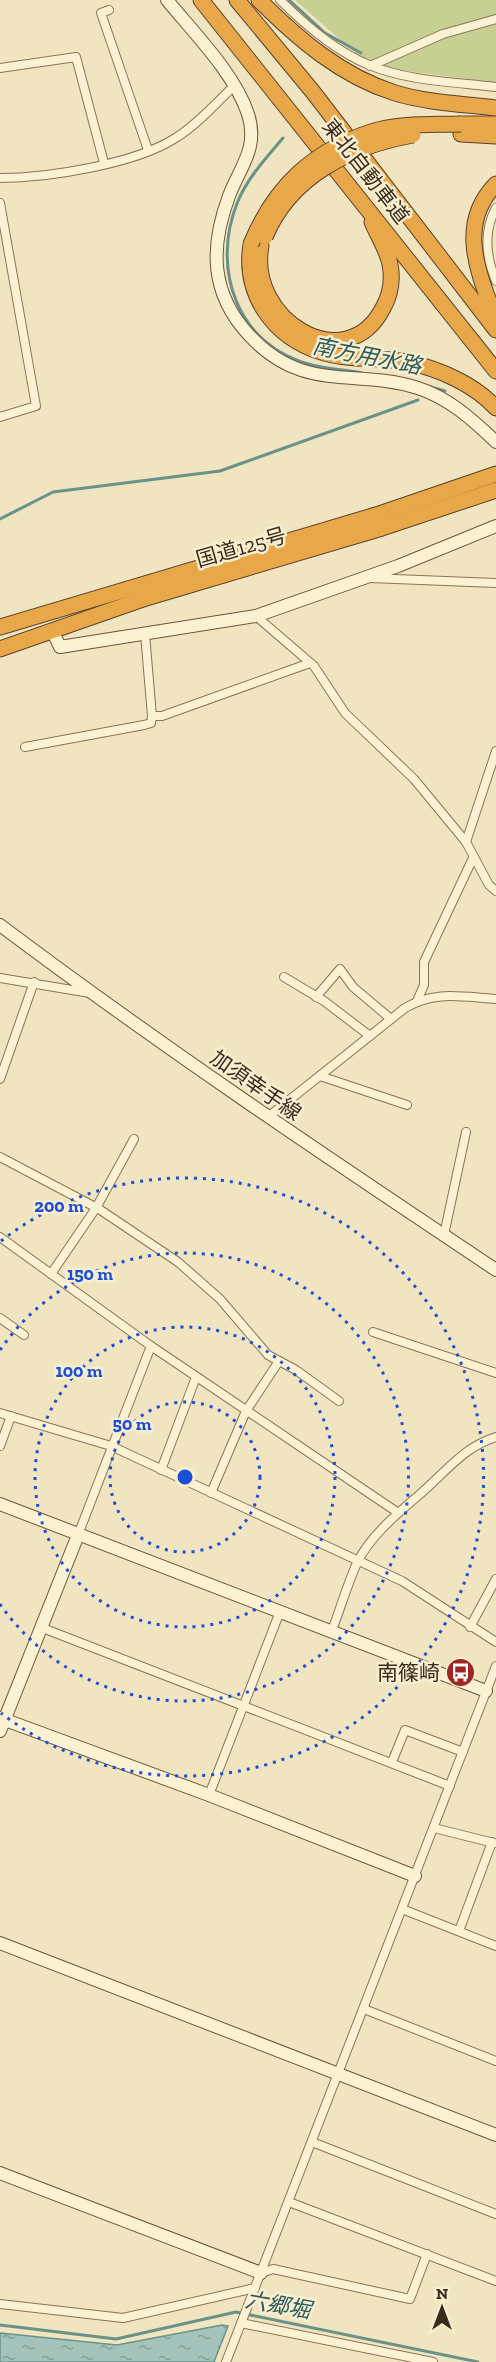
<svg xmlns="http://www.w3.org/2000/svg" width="496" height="2362" font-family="'Zilla Slab','Noto Sans JP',serif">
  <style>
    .green { fill: #c7d093 }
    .water { fill: url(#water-ripples); stroke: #699289; stroke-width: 1.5 }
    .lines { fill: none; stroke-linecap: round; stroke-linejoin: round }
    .stream { stroke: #699289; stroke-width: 3 }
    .street-casing { stroke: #8c7456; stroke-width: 10 }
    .secondary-casing { stroke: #6e5539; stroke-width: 14 }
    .highway-casing { stroke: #59422b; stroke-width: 17 }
    .street { stroke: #fbf1d3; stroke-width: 8 }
    .secondary { stroke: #fbf1d3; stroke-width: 12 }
    .highway { stroke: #e8a749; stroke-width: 15 }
    .highway-bridge-casing { stroke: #59422b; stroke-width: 17; stroke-linecap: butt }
    .highway-bridge { stroke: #e8a749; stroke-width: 15 }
    .ring { fill: none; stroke: #1d4ed8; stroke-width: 3; stroke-dasharray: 3 6 }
    .labels { text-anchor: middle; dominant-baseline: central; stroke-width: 5; stroke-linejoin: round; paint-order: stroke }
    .street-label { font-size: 21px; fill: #3a2b1c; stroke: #f8eed0 }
    .poi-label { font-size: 21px; fill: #3a2b1c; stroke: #f8eed0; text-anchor: end }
    .water-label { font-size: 22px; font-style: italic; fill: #2a5b5a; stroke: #f8eed0 }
    .centre { fill: #1d4ed8; stroke: #f8eed0; stroke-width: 3 }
    .ring-label { font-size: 18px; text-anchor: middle; font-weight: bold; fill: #1d4ed8; stroke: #f8eed0; stroke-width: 5; stroke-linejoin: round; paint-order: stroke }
  </style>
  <defs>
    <pattern id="water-ripples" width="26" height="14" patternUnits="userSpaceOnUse" patternTransform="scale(1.5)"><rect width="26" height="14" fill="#a3c3bb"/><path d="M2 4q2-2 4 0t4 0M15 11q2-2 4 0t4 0" fill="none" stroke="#869f97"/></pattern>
  </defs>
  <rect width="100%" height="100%" fill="#f1e4c0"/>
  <path class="green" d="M295,0H496V83L370,66Z"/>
  <path class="water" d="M222,2325L228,2326L214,2362H0V2333L117,2345Z"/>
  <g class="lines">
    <g class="stream">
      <path d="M289,0L325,33L361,53"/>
      <path d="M283,138C267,157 248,177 238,201C210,268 237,347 312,365C328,369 345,370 362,373"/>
      <path d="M395,377L445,391"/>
      <path d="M0,519L53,492L220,471L418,400"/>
      <path d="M0,2325L116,2339L236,2312L478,2362"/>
    </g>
    <defs>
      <g id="street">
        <path d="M280,0C305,25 335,51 369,65C407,81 455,82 496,87"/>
        <path d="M109,10L101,13L148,150"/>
        <path d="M370,66L443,34L496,19"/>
        <path d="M0,68L76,57L104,163"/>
        <path d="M0,178C47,178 137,164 177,137C198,124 217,102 235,85"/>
        <path d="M0,203L36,406L0,417"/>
        <path d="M496,208C483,232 486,257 496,281"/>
        <path d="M370,578L496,583"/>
        <path d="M256,616L314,666L345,713L414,779L466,842L489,885L496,891"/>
        <path d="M145,634L152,716H162L310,663"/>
        <path d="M25,747L144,725L151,723L152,716"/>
        <path d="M466,842L496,751"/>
        <path d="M284,977L324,1001L370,1036"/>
        <path d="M0,978L90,993"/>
        <path d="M316,997L340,969L353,987L391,1019"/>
        <path d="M417,1001L424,985V962L473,858"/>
        <path d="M320,1076L407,1105"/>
        <path d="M0,1079L34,982"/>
        <path d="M268,1117L405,1008C435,990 462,997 496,999"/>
        <path d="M0,1157L99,1209L178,1262L220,1299L268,1355L296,1370L339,1401"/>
        <path d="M444,1235L466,1132"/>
        <path d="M0,1237L151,1346L397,1512"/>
        <path d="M51,1274L96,1208L134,1139"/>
        <path d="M0,1318L24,1335"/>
        <path d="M373,1332L496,1373"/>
        <path d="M0,1413L111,1446L402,1581L496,1642"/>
        <path d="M0,1446L11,1416"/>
        <path d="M161,1470L196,1377"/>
        <path d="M211,1493L246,1411L279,1361"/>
        <path d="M78,1535L151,1346"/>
        <path d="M40,1627L450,1786"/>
        <path d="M470,1627L496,1579"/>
        <path d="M331,1633C340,1610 347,1585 357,1563C370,1536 397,1514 419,1495C445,1473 463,1447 496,1437"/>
        <path d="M392,1762L405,1730L463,1752"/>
        <path d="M209,1795L279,1614"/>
        <path d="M434,1828L494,1843"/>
        <path d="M402,1909L496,1946"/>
        <path d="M459,1931L492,1842"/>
        <path d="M364,2009L496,2061"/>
        <path d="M312,2142L496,2214"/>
        <path d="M289,2202L496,2281"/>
        <path d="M261,2273L273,2269L410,2299L427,2254"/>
        <path d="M0,2304L123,2318L255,2288"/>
        <path d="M241,2323L433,2362"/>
        <path d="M226,2362L496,1666"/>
      </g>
      <g id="secondary">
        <path d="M167,0C194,33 235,74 248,114C259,148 240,167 229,196C210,247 210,293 249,335C303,394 354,368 418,388C449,398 473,420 496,442"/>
        <path d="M52,630L60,647L256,616L398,566L496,526"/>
        <path d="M0,925C161,1046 328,1158 496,1270"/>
        <path d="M0,1504L486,1691"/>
        <path d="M0,1718L209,1795L415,1876"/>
        <path d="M0,1731L78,1535"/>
        <path d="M0,1943L496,2135"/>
        <path d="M0,2173L261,2273"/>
      </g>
      <g id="highway">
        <path d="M201,0L496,371"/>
        <path d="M237,0L313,92L496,330"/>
        <path d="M259,0C298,39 341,76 395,93C428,103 463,104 496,108"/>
        <path d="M461,124H496"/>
        <path d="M461,134L496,136"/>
        <path d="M496,184C456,225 479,274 496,320"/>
        <path d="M251,244C243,294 273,337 321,352C349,361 379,357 408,362C439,369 474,384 496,408"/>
        <path d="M261,246C247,320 346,380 383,308C391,294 393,280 390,264C387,250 378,236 372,222"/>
        <path d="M0,627L376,515L496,474"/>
        <path d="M0,649L146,598L382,528L496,490"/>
      </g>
    </defs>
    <use href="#street" class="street-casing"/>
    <use href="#secondary" class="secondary-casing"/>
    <use href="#highway" class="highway-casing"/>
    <use href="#street" class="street"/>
    <use href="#secondary" class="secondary"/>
    <use href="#highway" class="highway"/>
    <defs>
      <g id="highway-bridge">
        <path d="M265,237C290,176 351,146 413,135"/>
        <path d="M251,244C275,186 314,150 374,131C401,123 433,125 461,124"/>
      </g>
    </defs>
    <use href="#highway-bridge" class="highway-bridge-casing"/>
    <use href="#highway-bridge" class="highway-bridge"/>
  </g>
  <g class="ring">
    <circle cx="185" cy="1477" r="75"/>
    <circle cx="185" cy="1477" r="150"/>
    <path d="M0 1350A224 224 0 1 1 0 1604"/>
    <path d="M1 1241A299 299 0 1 1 1 1713"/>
  </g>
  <defs>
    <symbol id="bus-disc" viewBox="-11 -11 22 22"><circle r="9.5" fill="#a02421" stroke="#f8eed0"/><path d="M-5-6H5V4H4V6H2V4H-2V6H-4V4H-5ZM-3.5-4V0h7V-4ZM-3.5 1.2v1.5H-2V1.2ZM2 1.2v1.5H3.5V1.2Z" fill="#fff"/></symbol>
  </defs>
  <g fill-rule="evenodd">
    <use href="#bus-disc" x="444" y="1656" width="33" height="33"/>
  </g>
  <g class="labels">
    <g class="street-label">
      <text transform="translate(366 171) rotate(52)">東北自動車道</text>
      <text transform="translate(241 547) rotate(-16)">国道125号</text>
      <text transform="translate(256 1085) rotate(35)">加須幸手線</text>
    </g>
    <g class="poi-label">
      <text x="440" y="1672">南篠崎</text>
    </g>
    <g class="water-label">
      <text transform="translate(367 356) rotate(11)">南方用水路</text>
      <text transform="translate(278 2305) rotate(10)">六郷堀</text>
    </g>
  </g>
  <circle cx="185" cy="1477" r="9" class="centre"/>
  <g class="ring-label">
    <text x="59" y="1212">200 m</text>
    <text x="90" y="1280">150 m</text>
    <text x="79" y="1377">100 m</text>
    <text x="132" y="1430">50 m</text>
  </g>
  <g transform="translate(442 2308)" stroke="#f8eed0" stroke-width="4.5" paint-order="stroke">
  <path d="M0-4.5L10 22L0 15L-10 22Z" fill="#3a2b1c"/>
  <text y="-9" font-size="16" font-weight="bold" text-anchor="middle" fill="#3a2b1c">N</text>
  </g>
</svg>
